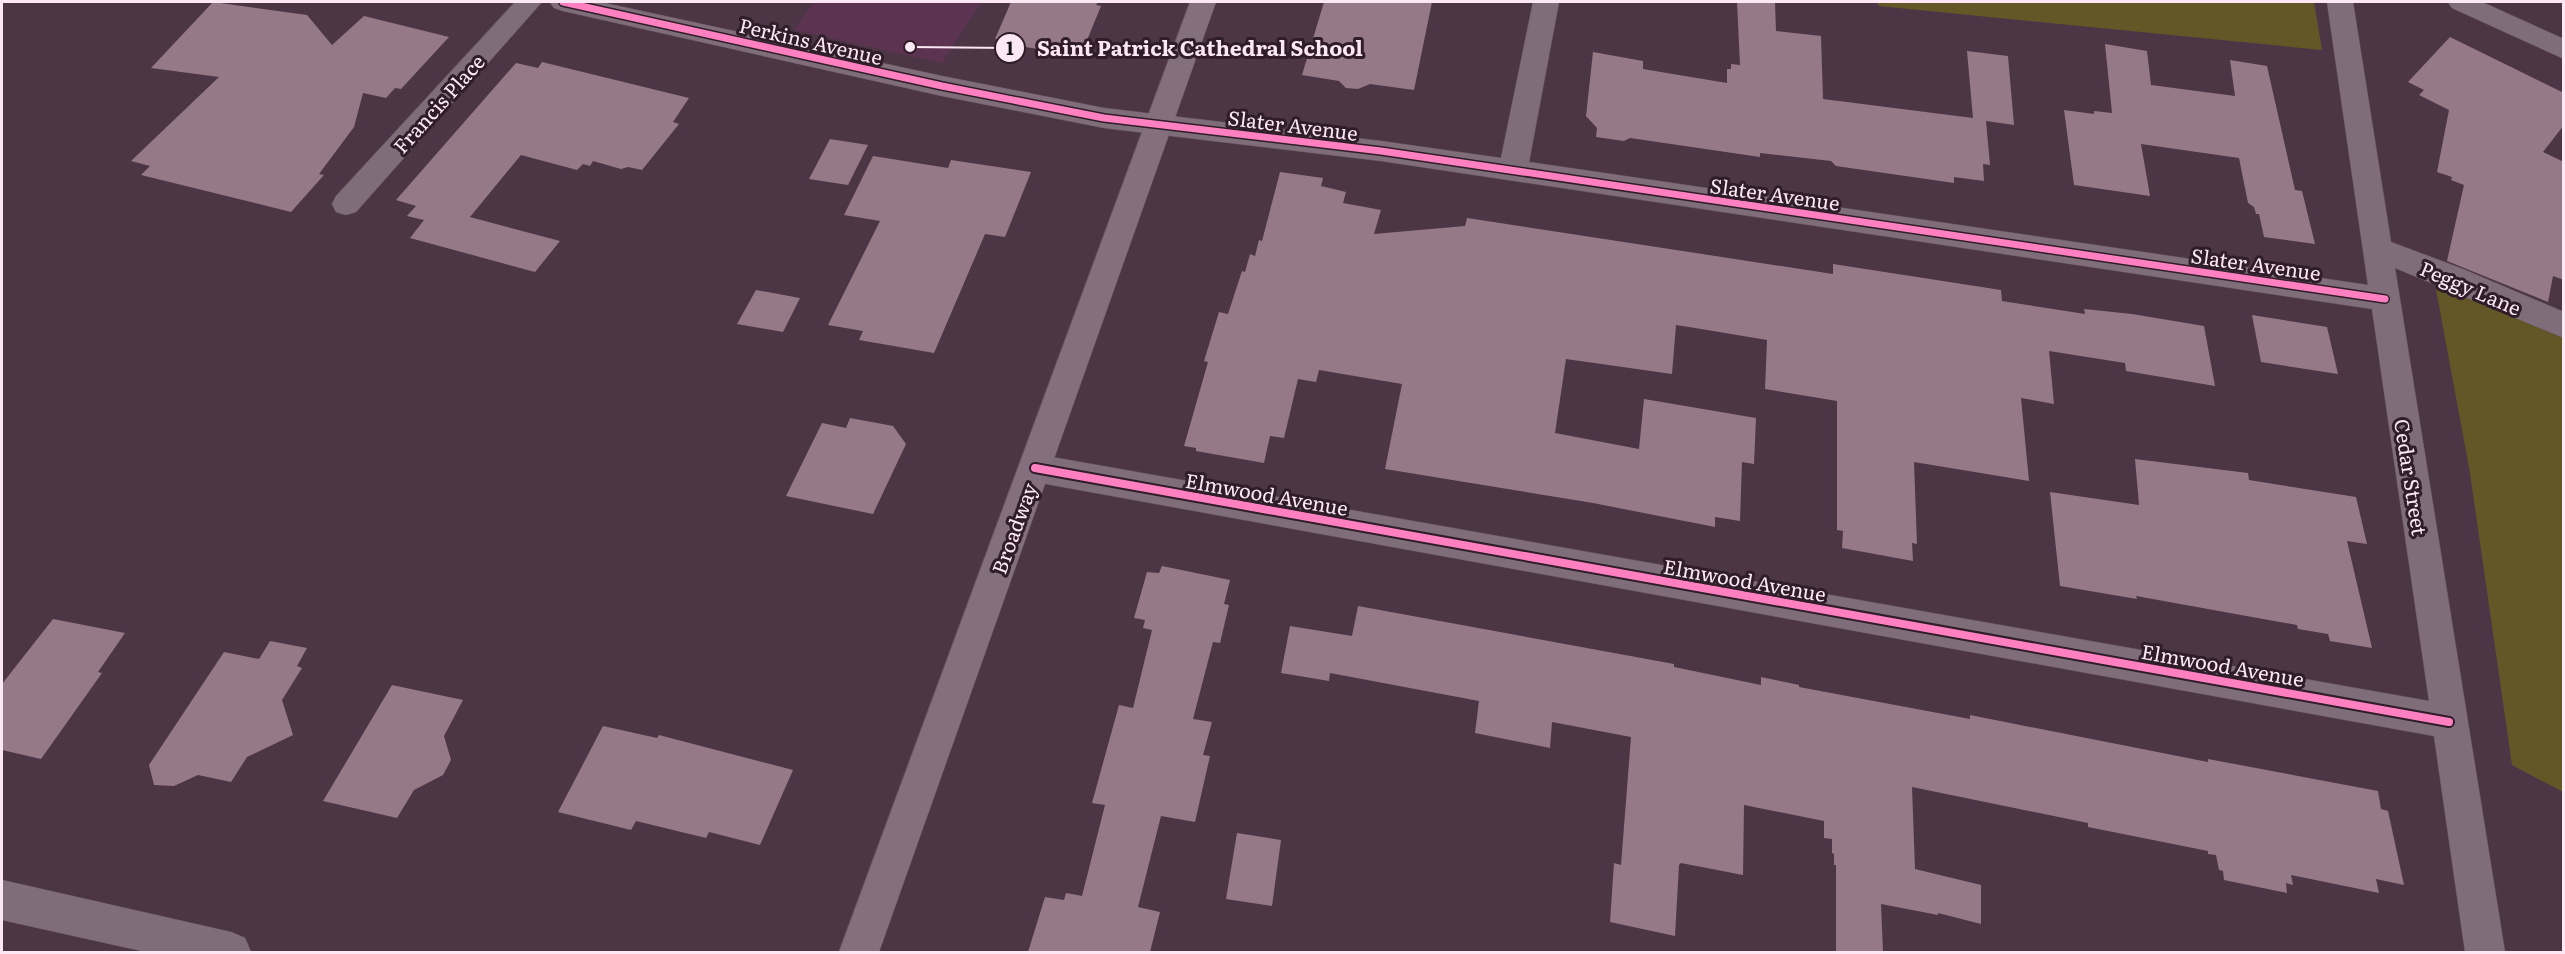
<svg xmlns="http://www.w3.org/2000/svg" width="2565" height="954" font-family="Literata,serif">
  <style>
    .built { fill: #5c3351 }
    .green { fill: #635727 }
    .building { fill: #967986 }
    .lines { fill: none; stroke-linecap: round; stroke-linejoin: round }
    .minor-casing { stroke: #655460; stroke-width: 1 }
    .major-casing { stroke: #655460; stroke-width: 1 }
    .minor { fill: #7f6d79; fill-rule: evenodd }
    .major { fill: #836f7d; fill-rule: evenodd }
    .cycleway-far1-casing { stroke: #2f1d29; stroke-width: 10 }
    .cycleway-casing { stroke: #2f1d29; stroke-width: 12 }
    .cycleway-far1 { stroke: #ff80c0; stroke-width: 7 }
    .cycleway { stroke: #ff80c0; stroke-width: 8 }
    .labels { text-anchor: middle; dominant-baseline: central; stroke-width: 6; stroke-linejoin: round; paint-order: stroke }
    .street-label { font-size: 20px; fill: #fce8f5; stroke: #2f1d29 }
    .leader { fill: none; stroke: #fce8f5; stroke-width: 2 }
    .callout-dot { fill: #fce8f5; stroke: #2f1d29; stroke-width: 2 }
    .mark-label { font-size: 18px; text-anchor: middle; font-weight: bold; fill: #111 }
    .callout-label { font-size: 21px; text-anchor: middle; font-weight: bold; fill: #fce8f5; stroke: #2f1d29; stroke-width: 6; stroke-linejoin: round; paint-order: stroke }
  </style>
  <rect width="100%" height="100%" fill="#4c3646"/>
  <path class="built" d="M814,2H981L942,63L794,30Z"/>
  <g class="green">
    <path d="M1877,2H2314L2322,50L1879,6Z"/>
    <path d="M2432,268L2563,336V792L2512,765L2470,473Z"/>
  </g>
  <g class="building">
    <path d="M213,2L307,15L332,45L364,16L449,37L401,89L395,88L386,98L363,93L354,127L319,174L324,175L291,212L141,175L150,166L131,161L219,77L151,68Z"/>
    <path d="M1011,2H1098L1096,5L1101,6L1081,55L1018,46L1020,42L995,39Z"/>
    <path d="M1324,2H1432L1414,90L1370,84L1358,89L1346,88L1339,81L1302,75Z"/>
    <path d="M1737,2L1775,3L1776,31L1821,36L1823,99L1973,118L1967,51L2008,56L2014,125L1986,121L1990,165L1983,164L1984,181L1954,177V183L1836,166L1831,161L1760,153V157L1630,138L1624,141L1596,137L1597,128L1586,116L1593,52L1643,61V69L1727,83V69H1731V64L1740,65Z"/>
    <path d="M2450,37L2564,93V125L2543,152L2564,162V280L2553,276L2548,302L2447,261L2464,185L2451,180L2452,177L2437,172L2449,110L2419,95L2424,90L2408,82Z"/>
    <path d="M2105,44L2147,51L2151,85L2235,96L2230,60L2267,66L2295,190L2302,191L2315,244L2264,237L2259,214H2256L2254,207L2248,203L2239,158L2141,144L2150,196L2074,185L2064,110L2094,114V111L2112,113Z"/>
    <path d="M542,62L689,98L673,122L679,124L642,170L628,167L621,169L593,161L590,166L583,164L577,170L521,155L470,217L560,241L535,272L410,238L424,220L407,216L416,206L396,200L516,63L538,68Z"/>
    <path d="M830,139L868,145L848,185L809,179Z"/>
    <path d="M873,156L948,168L951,160L1031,172L1005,237L985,234L934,353L859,340L863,331L828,325L880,221L844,215Z"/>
    <path d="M1280,172L1323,178L1321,186L1346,192L1343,203L1381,210L1374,234L1465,226L1467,218L1833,274V264L2001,290L2002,301L2085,314L2084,309L2132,314L2204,326L2215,386L2126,371L2125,363L2049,351L2054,404L2021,398L2029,481L1914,462L1917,544L1912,543L1913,561L1842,548L1843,531L1837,530V401L1765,389L1767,340L1689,327L1676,325L1672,374L1566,359L1555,433L1639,449L1644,399L1756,418L1754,464L1742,462L1740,521L1715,517V527L1593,503L1385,469L1402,384L1319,370L1316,382L1298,379L1284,438L1270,436L1264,463L1196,451V448L1184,446L1208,362L1204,361L1219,312L1228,314L1242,271L1245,272L1250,254L1255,256L1259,240L1262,241Z"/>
    <path d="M756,290L800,298L783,332L737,324Z"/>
    <path d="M2252,315L2327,327L2338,374L2261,362Z"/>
    <path d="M850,418L893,426L906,444L873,514L786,496L822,423L846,428Z"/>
    <path d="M2135,459L2248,473L2249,480L2356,497L2367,544L2347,541L2372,648L2330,641L2328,634L2298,629L2297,625L2136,596L2137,599L2060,586L2050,492L2139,505Z"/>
    <path d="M1162,566L1230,580L1224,604L1229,605L1220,643L1213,642L1193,719L1212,722L1203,755L1210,756L1195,822L1161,816L1138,907L1160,912L1150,952H1028L1045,897L1064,900L1066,893L1082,896L1105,805L1092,803L1119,705L1133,708L1152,630L1143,628L1145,620L1134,618L1147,572L1159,573Z"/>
    <path d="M1358,606L1674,664V667L1761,685V677L1799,685V687L1970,719V715L2208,762V759L2378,791L2381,809L2388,811L2404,885L2376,879L2379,893L2291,875L2293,885L2286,883L2287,893L2224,880L2223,871L2219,870L2216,855L2208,854V851L2088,827V823L1912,787L1915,869L1981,885V924L1938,913V915L1881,904L1883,952H1836V865H1834V854L1832,853V839L1824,838V821L1744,805L1743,875L1681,863L1679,865L1675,936L1610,922L1614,863L1621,865L1631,737L1552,722L1550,748L1475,733L1479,701L1330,673L1329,681L1281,673L1290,626L1352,636Z"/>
    <path d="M53,619L125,633L98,672L102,673L41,759L2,750V684Z"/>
    <path d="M270,641L307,648L297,666L302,668L282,700L293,735L247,757L231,782L198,775L174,786L154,785L149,765L224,652L259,659Z"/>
    <path d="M392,685L463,700L444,736L451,760L443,775L414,790L397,818L323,801Z"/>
    <path d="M603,726L657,738L659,735L793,770L760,845L709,832L706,838L636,821L631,830L558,812Z"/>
    <path d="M1237,833L1281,840L1272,906L1226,899Z"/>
  </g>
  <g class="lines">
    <defs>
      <g id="minor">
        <path d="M515,2H542L356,212L346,215L336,212L332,204L336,196Z"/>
        <path d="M550,2H600L942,76L1104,108L1381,141L1501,158L1533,2H1559L1529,162L2368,285L2327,2H2353L2391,242L2463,269L2564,312V338L2395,268L2505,952H2465L2434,736L1035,482L1023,478L1019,468L1023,458L1035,454L2429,701L2372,309L1381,161L1104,128L942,96L563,11L554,8Z"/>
        <path d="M2448,2H2482L2564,39V59L2452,8Z"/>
        <path d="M2,880L231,932L245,938L251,952H146L2,920Z"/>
      </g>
      <path id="major" d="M1190,2H1216L879,952H839Z"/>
    </defs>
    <use href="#minor" class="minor-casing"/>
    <use href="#major" class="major-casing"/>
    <use href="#minor" class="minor"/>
    <use href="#major" class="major"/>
    <defs>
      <path id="cycleway-far1" d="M563,2L942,86L1104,118L1381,151L2385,299"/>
      <path id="cycleway" d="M1035,468L2449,722"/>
    </defs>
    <use href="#cycleway-far1" class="cycleway-far1-casing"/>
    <use href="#cycleway" class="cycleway-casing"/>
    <use href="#cycleway-far1" class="cycleway-far1"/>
    <use href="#cycleway" class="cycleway"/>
  </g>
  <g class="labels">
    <g class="street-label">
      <text transform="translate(811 40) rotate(13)">Perkins Avenue</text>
      <text transform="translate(438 103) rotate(-48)">Francis Place</text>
      <text transform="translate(1293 124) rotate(7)">Slater Avenue</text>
      <text transform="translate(1775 193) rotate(8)">Slater Avenue</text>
      <text transform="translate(2256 263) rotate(8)">Slater Avenue</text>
      <text transform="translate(2471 287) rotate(23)">Peggy Lane</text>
      <text transform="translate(2412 477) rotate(81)">Cedar Street</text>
      <text transform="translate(1267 493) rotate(10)">Elmwood Avenue</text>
      <text transform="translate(1013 528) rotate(-70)">Broadway</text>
      <text transform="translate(1745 579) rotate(10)">Elmwood Avenue</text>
      <text transform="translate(2223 664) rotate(10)">Elmwood Avenue</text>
    </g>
  </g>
  <path class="leader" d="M910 47L1010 48"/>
  <g class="callout-dot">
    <circle cx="910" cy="47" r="6"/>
    <circle cx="1010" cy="48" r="15"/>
  </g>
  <g class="mark-label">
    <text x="1010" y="55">1</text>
  </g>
  <g class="callout-label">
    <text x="1200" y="56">Saint Patrick Cathedral School</text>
  </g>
  <rect width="2565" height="954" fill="none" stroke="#fce8f5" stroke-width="6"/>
</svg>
